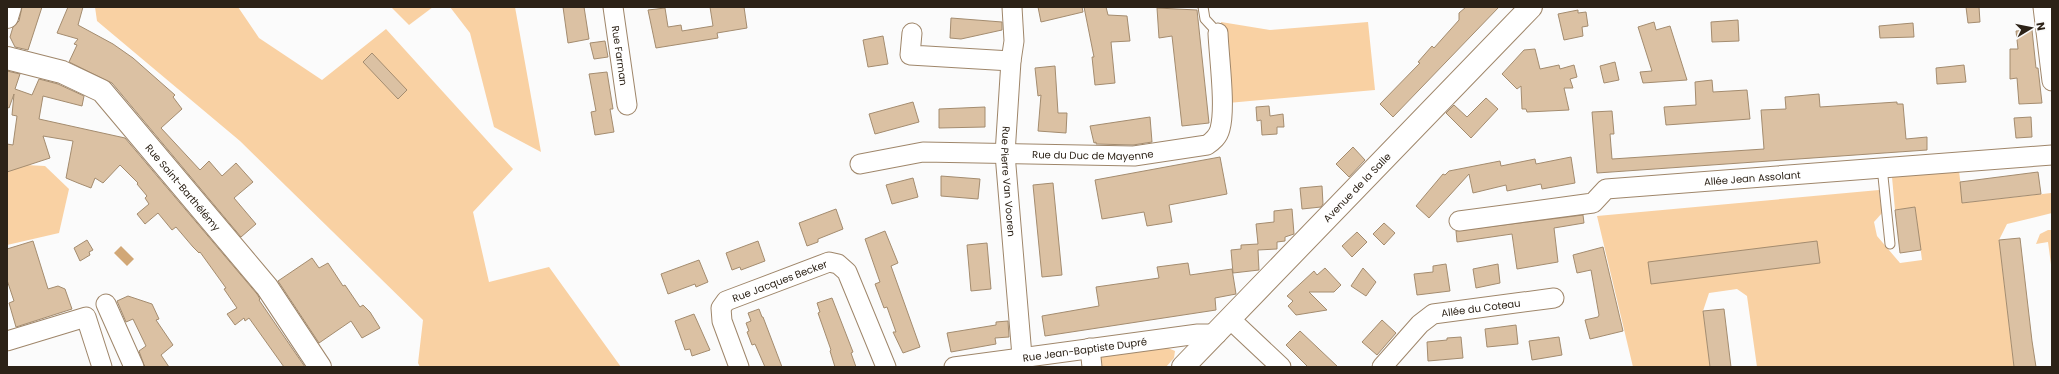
<svg xmlns="http://www.w3.org/2000/svg" width="2059" height="374" font-family="Poppins,sans-serif">
  <style>
    .green { fill: #f9d1a3 }
    .water { fill: #d1a776 }
    .building { fill: #dbc1a3; stroke: #a48c6f }
    .lines { fill: none; stroke-linecap: round; stroke-linejoin: round }
    .service-casing { stroke: #9f866a; stroke-width: 11 }
    .minor-casing { stroke: #9f866a; stroke-width: 21 }
    .tertiary-casing { stroke: #9f866a; stroke-width: 24 }
    .service { stroke: #fff; stroke-width: 9 }
    .minor { stroke: #fff; stroke-width: 19 }
    .tertiary { stroke: #fff; stroke-width: 22 }
    .labels { text-anchor: middle; dominant-baseline: central; stroke-width: 3; stroke-linejoin: round; paint-order: stroke }
    .street-label { font-size: 10px; fill: #2c2217; stroke: #fbfbfb }
  </style>
  <rect width="100%" height="100%" fill="#fbfbfb"/>
  <g class="green">
    <path d="M95,7H238L259,38L322,80L386,29L513,169L473,212L489,282L549,267L621,367H420L418,363L423,320L240,141L97,21Z"/>
    <path d="M391,7H433L409,25Z"/>
    <path d="M450,7H515L541,152L494,127L470,33Z"/>
    <path d="M1221,22L1270,30L1368,22L1375,90L1228,103Z"/>
    <path d="M7,164L45,166L69,189L59,233L7,245Z"/>
    <path d="M1959,171L1963,203L2051,193L2052,213L2007,224L1999,240L2014,367H1757L1747,296L1737,289L1709,293L1703,311L1710,367H1633L1597,216L1879,190L1882,213L1874,222L1877,236L1900,263L1922,260L1915,207L1895,210L1892,177Z"/>
    <path d="M2048,230H2052V272L2048,242L2036,244L2040,234Z"/>
    <path d="M1168,348L1175,351L1174,358L1166,367H1097L1096,358Z"/>
  </g>
  <path class="water" d="M121,246L134,259L127,266L114,253Z"/>
  <g class="building">
    <path d="M22,7H42L28,50L15,47L10,37L13,27L19,21Z"/>
    <path d="M68,7H83L78,25L113,44L133,58L175,95L173,97L182,109L161,128L200,170L209,161L222,176L236,163L253,182L234,198L256,224L241,237L112,83L69,62L77,45L74,44L78,39L57,33Z"/>
    <path d="M563,7H584L589,39L568,43Z"/>
    <path d="M710,7H744L747,28L717,33L718,38L656,48L648,10L665,8L668,27L681,25L682,31L713,26Z"/>
    <path d="M1038,7H1082L1083,12L1041,22Z"/>
    <path d="M1084,7H1106L1108,15L1127,16L1130,41L1111,42L1115,83L1095,85L1092,57H1094Z"/>
    <path d="M1466,7H1499L1393,117L1380,104L1420,63L1418,62L1432,46L1434,48L1459,20V13Z"/>
    <path d="M1966,7H1979L1980,22L1968,23Z"/>
    <path d="M1157,8L1197,10L1209,123L1182,126L1172,36L1159,38Z"/>
    <path d="M1578,10V13L1586,12L1588,26L1582,27L1583,36L1564,40L1558,14Z"/>
    <path d="M951,18L1002,22V30L961,39L950,38Z"/>
    <path d="M1738,20L1739,41L1712,42L1711,22Z"/>
    <path d="M1654,22L1656,30L1670,26L1687,80L1643,83L1640,72L1652,71L1638,27Z"/>
    <path d="M1913,23L1914,37L1880,38L1879,26Z"/>
    <path d="M2032,30L2036,68H2038L2042,103L2019,104L2017,78L2010,79V49H2018L2016,31Z"/>
    <path d="M883,36L888,64L868,67L863,40Z"/>
    <path d="M605,41L608,57L594,59L590,43Z"/>
    <path d="M1535,49L1540,69L1559,65L1560,69L1574,65L1577,77L1570,79L1573,88H1564L1569,110L1527,112L1526,109H1522L1521,86L1517,89L1502,74L1524,50Z"/>
    <path d="M372,53L407,90L398,99L363,62Z"/>
    <path d="M1615,62L1619,80L1604,83L1600,66Z"/>
    <path d="M1964,65L1966,82L1937,84L1936,68Z"/>
    <path d="M1055,66L1058,113H1067L1066,133L1038,131L1041,95L1038,96L1035,68Z"/>
    <path d="M7,71L20,74L15,89L32,95L39,79L58,84L84,96L82,106L43,96L39,119L125,138L257,294L260,299L259,300L305,367H284L249,318L245,321L244,318L235,325L227,314L237,308L224,289L226,288L200,252L199,253L193,247L176,227L172,230L158,213L145,224L137,214L149,204L145,198L147,196L137,184L138,183L120,165L103,183L95,178L91,188L78,183L66,178L73,141L43,136L50,158L7,172V144L13,145L17,116L12,115L14,94L9,108L7,107Z"/>
    <path d="M607,72L613,109H610L614,132L595,135L591,112L596,111L589,74Z"/>
    <path d="M1712,80L1713,92L1747,90L1750,119L1666,125L1664,107L1696,105L1695,82Z"/>
    <path d="M1819,94L1820,107L1897,102V104H1903L1906,139L1927,137V150L1597,173L1592,112L1612,111L1614,134H1610L1612,159L1764,149L1761,110L1786,109L1785,97Z"/>
    <path d="M1486,98L1498,109L1471,138L1446,113L1454,105L1467,117Z"/>
    <path d="M913,102L919,122L875,134L869,114Z"/>
    <path d="M1269,106L1270,116L1283,114L1284,127H1277V134L1262,135L1261,120L1257,121L1256,107Z"/>
    <path d="M985,107V127L939,128V109Z"/>
    <path d="M1150,117L1152,142L1133,145L1096,144V142L1094,143L1090,126Z"/>
    <path d="M2031,117L2032,137L2016,138L2014,118Z"/>
    <path d="M1353,147L1365,160L1349,177L1336,164Z"/>
    <path d="M1220,157L1227,194L1169,205L1172,222L1147,226L1144,212L1102,219L1095,180Z"/>
    <path d="M1571,157L1575,183L1542,189L1541,184L1507,191L1506,185L1473,193L1469,174L1429,218L1416,206L1443,174L1445,175L1449,171L1500,161L1501,166L1535,159L1536,164Z"/>
    <path d="M2038,172L2041,194L1962,203L1960,182Z"/>
    <path d="M941,176L980,179L978,199L941,196Z"/>
    <path d="M913,178L918,197L892,204L886,185Z"/>
    <path d="M1053,183L1062,275L1042,277L1033,185Z"/>
    <path d="M1322,186L1323,204L1321,207L1302,209L1300,188Z"/>
    <path d="M1915,207L1921,250L1900,253L1895,210Z"/>
    <path d="M836,209L843,229L818,239V242L807,246L799,223Z"/>
    <path d="M1292,209L1294,234L1285,237V241L1277,242V249L1258,250L1259,270L1233,273L1231,250L1241,249V245L1258,244L1256,224L1274,222V211Z"/>
    <path d="M1583,215L1584,223L1554,228L1558,262L1517,269L1512,234L1457,242L1456,231Z"/>
    <path d="M1384,223L1395,233L1384,245L1373,234Z"/>
    <path d="M885,231L898,263L891,266L920,347L903,353L893,332H896L887,307L884,308L875,284L880,282L865,239Z"/>
    <path d="M1357,232L1367,242L1352,257L1342,246Z"/>
    <path d="M2020,238L2032,341L2036,367H2014L1999,240Z"/>
    <path d="M87,240L93,250L89,252L90,255L80,261L74,248Z"/>
    <path d="M33,241L48,289L58,286L65,289L72,309L16,327L9,303L14,301L7,280V249Z"/>
    <path d="M758,241L765,261L741,270L740,267L732,270L726,253Z"/>
    <path d="M1817,241L1820,263L1651,284L1648,262Z"/>
    <path d="M987,243L991,289L971,291L967,245Z"/>
    <path d="M1603,247L1623,331L1590,339L1585,320L1598,317L1599,315L1591,270L1577,273L1573,255Z"/>
    <path d="M312,258L319,268L328,263L343,286L345,285L360,307L363,305L370,312L380,328L362,338L351,321L319,343L278,281Z"/>
    <path d="M699,260L708,282L696,287L695,284L668,294L661,274Z"/>
    <path d="M1188,263L1190,275L1232,269L1236,294L1215,298L1216,310L1045,336L1042,316L1099,306L1096,287L1159,278L1157,267Z"/>
    <path d="M1446,264L1450,291L1417,295L1414,274L1433,272V266Z"/>
    <path d="M1498,264L1500,283L1476,288L1473,269Z"/>
    <path d="M1325,268L1341,285L1334,292H1309L1327,310L1296,315L1288,306L1293,301L1287,296L1314,271L1317,275Z"/>
    <path d="M1363,268L1376,282L1366,296L1351,286Z"/>
    <path d="M128,296L152,304L159,319L156,320L173,345L161,355L169,367H146L144,365L139,351L146,346L133,319L126,322L117,301Z"/>
    <path d="M832,298L853,352L851,353L856,367H835L830,351L831,350L818,313L820,312L817,303Z"/>
    <path d="M759,309L762,317H763L782,367H765L755,344L752,345L747,332L749,331L746,323L751,321L748,313Z"/>
    <path d="M1724,309L1731,367H1710L1703,311Z"/>
    <path d="M694,314L710,350L692,356L690,349L685,350L675,321Z"/>
    <path d="M1382,320L1396,333L1377,355L1362,342Z"/>
    <path d="M1008,321L1009,337L995,338L996,344L951,352L947,333L996,325V322Z"/>
    <path d="M1516,325L1518,344L1487,347L1485,329Z"/>
    <path d="M1300,331L1338,367H1308L1286,345Z"/>
    <path d="M1461,337L1463,358L1428,361L1427,342L1447,340V338Z"/>
    <path d="M1559,337L1562,355L1532,360L1529,341Z"/>
  </g>
  <g class="lines">
    <defs>
      <g id="service">
        <path d="M1203,7L1205,19L1218,33"/>
        <path d="M1882,167L1890,244"/>
      </g>
      <g id="minor">
        <path id="s1" d="M613,7L627,105"/>
        <path id="s2" d="M1012,7L1014,41L1011,61L1005,154L1022,356"/>
        <path d="M2043,7L2052,81"/>
        <path d="M912,33L910,55L1011,61"/>
        <path id="s3" d="M860,164L923,152L1134,156L1207,145C1213,141 1218,137 1220,129C1226,107 1219,58 1218,33"/>
        <path id="s4" d="M1459,221L1593,203L1606,189L2052,155"/>
        <path d="M106,304L134,367"/>
        <path d="M1230,319L1281,367"/>
        <path d="M7,341L86,317L102,367"/>
        <path d="M1090,348L1092,367"/>
        <path id="s5" d="M739,367L722,321L721,308L726,301L829,262L838,264L847,272L886,367"/>
        <path id="s6" d="M954,367L1198,334H1217"/>
        <path id="s7" d="M1382,367L1420,324L1433,314L1554,298"/>
      </g>
      <g id="tertiary">
        <path d="M7,17L10,7"/>
        <path id="s8" d="M7,58L62,72L102,91L267,287L320,367"/>
        <path id="s9" d="M1183,367L1531,7"/>
      </g>
    </defs>
    <use href="#service" class="service-casing"/>
    <use href="#minor" class="minor-casing"/>
    <use href="#tertiary" class="tertiary-casing"/>
    <use href="#service" class="service"/>
    <use href="#minor" class="minor"/>
    <use href="#tertiary" class="tertiary"/>
  </g>
  <g class="labels">
    <g class="street-label">
      <text stroke="none"><textPath href="#s1" startOffset="49">Rue Farman</textPath></text>
      <text stroke="none"><textPath href="#s3" startOffset="234">Rue du Duc de Mayenne</textPath></text>
      <text stroke="none"><textPath href="#s4" startOffset="301">Allée Jean Assolant</textPath></text>
      <text stroke="none"><textPath href="#s2" startOffset="175">Rue Pierre Van Vooren</textPath></text>
      <text stroke="none"><textPath href="#s8" startOffset="227">Rue Saint-Barthélémy</textPath></text>
      <text stroke="none"><textPath href="#s9" startOffset="250">Avenue de la Salle</textPath></text>
      <text stroke="none"><textPath href="#s5" startOffset="128">Rue Jacques Becker</textPath></text>
      <text stroke="none"><textPath href="#s7" startOffset="122">Allée du Coteau</textPath></text>
      <text stroke="none"><textPath href="#s6" startOffset="132">Rue Jean-Baptiste Dupré</textPath></text>
    </g>
  </g>
  <rect width="2059" height="374" fill="none" stroke="#2c2217" stroke-width="16"/>
  <g transform="translate(2031 28) rotate(80)" stroke="#fbfbfb" stroke-width="3" paint-order="stroke">
  <path d="M0-3L7 15L0 10L-7 15Z" fill="#2c2217"/>
  <text y="-6" font-size="11" font-weight="bold" text-anchor="middle" fill="#2c2217">N</text>
  </g>
</svg>
